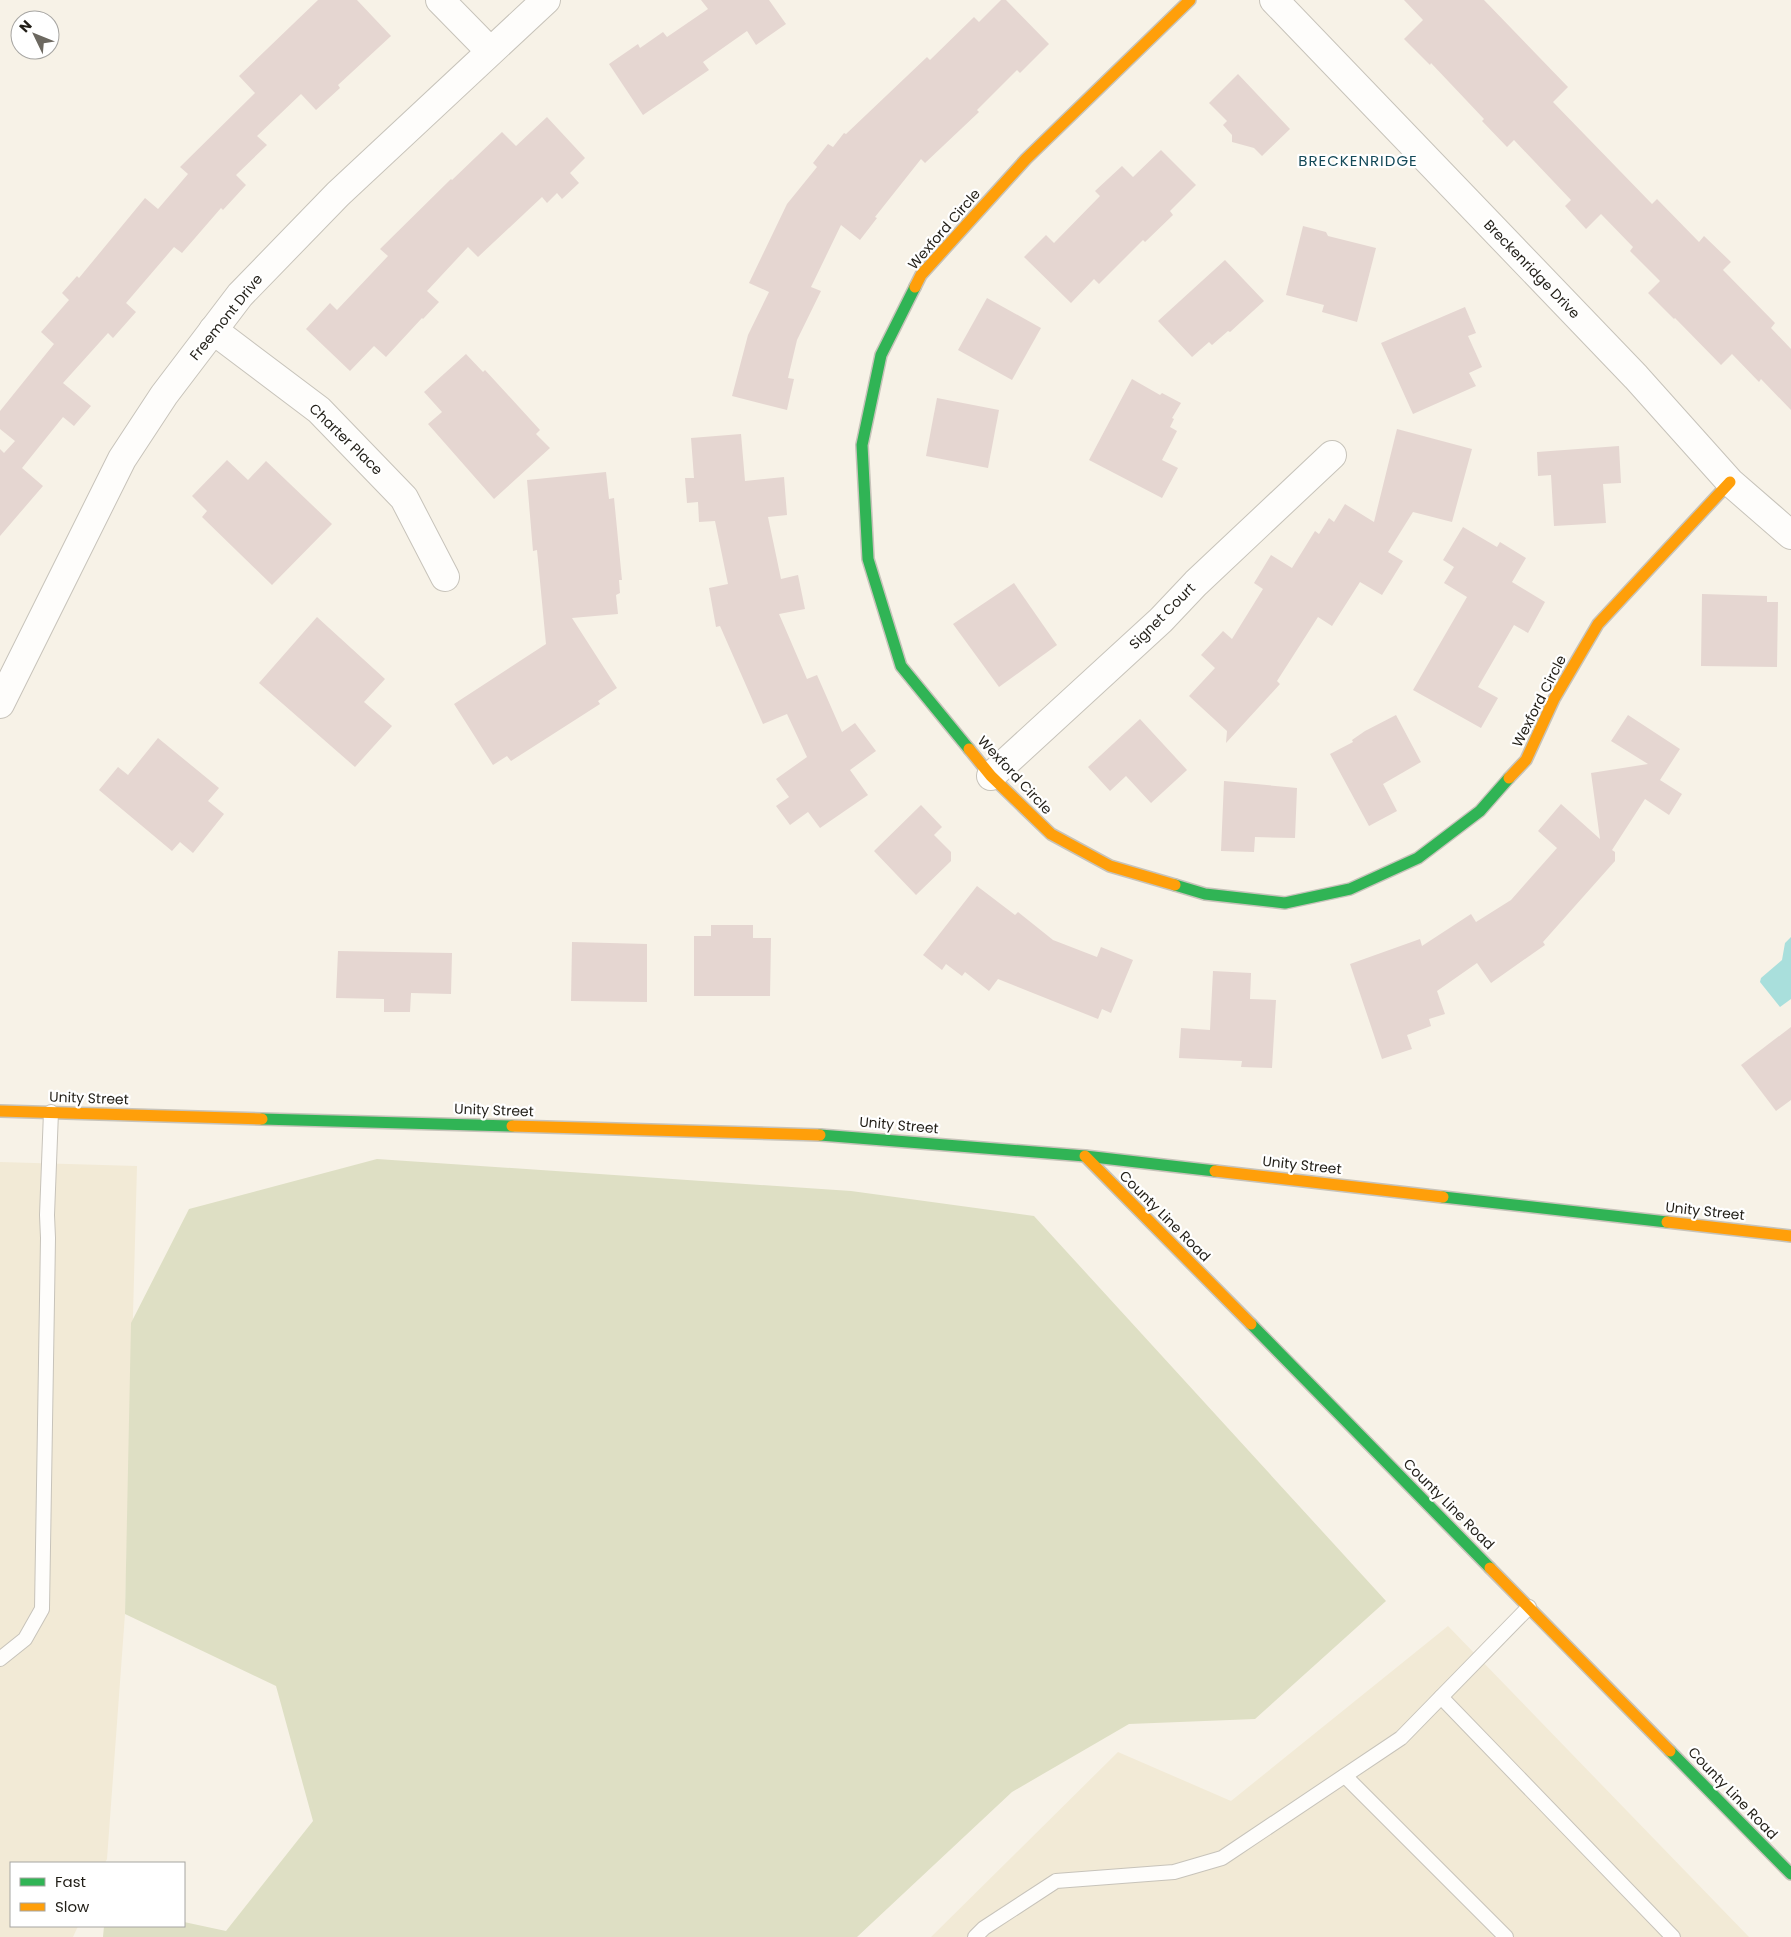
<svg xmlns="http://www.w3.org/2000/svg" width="1791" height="1937" font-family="Poppins,sans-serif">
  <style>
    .built { fill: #f2ead6 }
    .green { fill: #dedfc4 }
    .water { fill: #a9dfdc }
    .building { fill: #e5d6d1 }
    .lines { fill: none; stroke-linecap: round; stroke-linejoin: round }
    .lane-casing { stroke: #c7c3ba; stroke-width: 16 }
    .street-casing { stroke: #c7c3ba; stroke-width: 30 }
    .fast-casing { stroke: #c7c3ba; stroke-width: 14 }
    .slow-casing { stroke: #c7c3ba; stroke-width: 14 }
    .lane { stroke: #fefdfb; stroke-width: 14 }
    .street { stroke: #fefdfb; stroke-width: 28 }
    .fast { stroke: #30b455; stroke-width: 11 }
    .slow { stroke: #ff9f0a; stroke-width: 11 }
    .labels { text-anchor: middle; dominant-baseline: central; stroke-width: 4.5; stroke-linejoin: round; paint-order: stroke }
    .street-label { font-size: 14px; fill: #211e17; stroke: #fff }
    .neighbourhood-label { font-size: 15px; letter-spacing: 1px; fill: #144958; stroke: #fff }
  </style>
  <rect width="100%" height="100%" fill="#f7f2e7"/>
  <g class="built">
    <path d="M0,1162L137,1166L125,1614L107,1859L105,1863H11V1926H78L73,1937H0Z"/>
    <path d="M1448,1626L1749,1937H931L1118,1752L1231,1801Z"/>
  </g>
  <path class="green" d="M377,1159L851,1191L1034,1216L1386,1601L1255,1719L1129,1724L1012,1792L857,1937H103L104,1926H184V1922L226,1931L313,1821L276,1686L125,1614L131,1323L189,1209Z"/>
  <path class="water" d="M1791,937V999L1780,1007L1760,982L1761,978L1782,960L1785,943Z"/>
  <g class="building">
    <path d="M318,0H357L391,36L338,85L340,88L316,110L301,94L257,136L267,145L236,175L246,185L223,210L221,208L182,253L174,247L126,303L136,312L113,338L108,333L63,383L91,406L74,426L63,417L22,468L43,486L0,536V449L4,453L15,441L0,429V411L54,344L41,332L69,300L62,293L77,276L79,278L145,198L158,209L188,174L180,167L255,93L239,76Z"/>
    <path d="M701,0H769L786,24L756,45L747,31L703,62L709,70L643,115L609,64L638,44L640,48L663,32L667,37L708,9Z"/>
    <path d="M1001,0H1006L1049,44L1020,73L1017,70L977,110L979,112L925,163L921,159L875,217L877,218L860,240L841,225L811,287L821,291L797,340L788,378L794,379L787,410L732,396L748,335L769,292L749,283L787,204L817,167L813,163L828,144L833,147L844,133L846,134L927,57L930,60L974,17L979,22Z"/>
    <path d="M1404,0H1484L1568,87L1553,102L1652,204L1657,199L1699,242L1704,236L1731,262L1723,270L1775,323L1771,328L1791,349V410L1761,379L1759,382L1732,354L1721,365L1675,318L1674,319L1648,293L1660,281L1630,251L1633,247L1601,214L1586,229L1565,206L1571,200L1514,140L1507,147L1482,121L1484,119L1431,63L1430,65L1404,39L1423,20Z"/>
    <path d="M1238,74L1290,129L1262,156L1254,148L1232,142V135L1223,125L1227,121L1209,103Z"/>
    <path d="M547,117L585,158L570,173L579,183L562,199L557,193L547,203L542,197L478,257L468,247L427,291L439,302L423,319L422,318L386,357L374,346L350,371L306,329L330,303L337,310L388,256L380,249L451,179L452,180L502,132L516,146Z"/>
    <path d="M1161,150L1196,185L1170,211L1173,215L1145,242L1143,240L1099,284L1094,279L1071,303L1024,257L1046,235L1054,243L1100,196L1095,191L1122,166L1133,177Z"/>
    <path d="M1303,226L1326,232L1328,236L1376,248L1357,322L1322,312L1324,305L1286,295Z"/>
    <path d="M1225,260L1264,301L1230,332L1228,331L1212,345L1209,342L1192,357L1158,321Z"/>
    <path d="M987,298L1041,328L1012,380L958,350Z"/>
    <path d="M1465,307L1476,333L1468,336L1482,367L1469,373L1476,386L1413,414L1381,343Z"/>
    <path d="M466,354L483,372L485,370L540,430L536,434L550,448L494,499L428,424L442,412L424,392Z"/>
    <path d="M1132,379L1160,395L1162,393L1181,403L1172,418L1174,419L1170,427L1177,431L1162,460L1178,468L1162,498L1089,460Z"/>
    <path d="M937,398L999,410L988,468L926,456Z"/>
    <path d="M1397,429L1472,449L1452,522L1413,512L1388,552L1403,561L1382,595L1360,582L1332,626L1318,617L1277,681L1280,684L1226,743L1227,731L1189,696L1215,668L1201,655L1223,631L1232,639L1263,589L1254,583L1271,555L1292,568L1315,531L1319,534L1329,518L1334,522L1345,504L1374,522Z"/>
    <path d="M741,434L745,481L784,477L787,515L768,517L781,579L798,575L805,609L779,614L807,679L817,675L842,732L855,723L876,751L850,770L868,795L820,828L808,812L790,825L776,806L789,797L776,779L807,757L787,714L763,724L720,626L716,627L709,588L728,584L715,521L699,522L698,502L687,503L685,478H694L691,438Z"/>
    <path d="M1619,446L1621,483L1603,484L1606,523L1554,526L1551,475L1538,476L1537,452Z"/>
    <path d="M227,460L248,480L266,461L332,524L272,585L202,517L207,511L192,496Z"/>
    <path d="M606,472L609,499L614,498L622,580H619L620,593L616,595L618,614L572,618L617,688L598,701L600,704L511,761L507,756L493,765L454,704L546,644L537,550L533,551L527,480Z"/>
    <path d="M1463,527L1497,547L1500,542L1526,558L1512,582L1545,602L1528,633L1514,625L1478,687L1498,698L1481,728L1413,690L1467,597L1444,583L1454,567L1443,560Z"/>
    <path d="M1014,583L1057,645L999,687L953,624Z"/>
    <path d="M1702,594L1767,596V602H1778L1777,667L1701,666Z"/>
    <path d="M317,617L385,679L364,702L392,726L355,767L259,683Z"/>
    <path d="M1396,715L1421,762L1383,784L1397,811L1369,826L1330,754L1353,742L1352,740L1365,731Z"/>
    <path d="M1628,715L1680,749L1660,780L1682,794L1669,815L1645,799L1612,850L1615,852V861L1543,942L1545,945L1491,983L1477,963L1437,991L1445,1014L1429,1019L1431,1026L1407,1035L1412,1049L1382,1059L1350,964L1420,939L1422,946L1471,914L1476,922L1511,900L1557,848L1538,831L1561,804L1600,839L1591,773L1648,764L1611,741Z"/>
    <path d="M1140,719L1187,770L1151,803L1126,776L1110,791L1088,767Z"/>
    <path d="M158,738L219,788L208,801L224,814L193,853L180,842L172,851L99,790L118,767L128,775Z"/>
    <path d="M1224,781L1297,788L1295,838L1255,837L1254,852L1221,851Z"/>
    <path d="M921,805L942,827L934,835L951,852V861L916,895L874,851Z"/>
    <path d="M977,886L1015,915L1018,912L1053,940L1097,957L1101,947L1133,960L1111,1013L1102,1009L1098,1019L998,979L989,991L965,972L962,976L946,964L942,970L923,955Z"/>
    <path d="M711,925H753V938H771L770,996H694V936H711Z"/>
    <path d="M572,942L647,944V1002L571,1001Z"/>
    <path d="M338,951L452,953L451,994L411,993L410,1012H384V999L336,998Z"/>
    <path d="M1213,971L1251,973L1250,999L1276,1000L1272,1068L1241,1067L1242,1061L1179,1058L1181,1028L1210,1030Z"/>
    <path d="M1791,1027V1100L1776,1111L1741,1065Z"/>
  </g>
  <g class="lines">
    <defs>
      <g id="lane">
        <path d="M0,1659L25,1639L42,1609L48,1238L47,1215L51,1112"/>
        <path d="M1441,1697L1673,1937"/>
        <path d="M1345,1776L1506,1937"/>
        <path d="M975,1937L984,1928L1056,1881L1174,1872L1222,1858L1401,1738L1529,1607"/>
      </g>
      <g id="street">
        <path d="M440,0L490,51"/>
        <path d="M1274,0L1636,377L1730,482L1791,535"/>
        <path d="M213,330L319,410L404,498L445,577"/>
        <path d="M0,704L122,459L164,395L240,295L338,194L546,0"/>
        <path d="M991,776L1161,620L1196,583L1332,455"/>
      </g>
      <g id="fast">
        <path d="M915,287L881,355L862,445L868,559L901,666L969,749"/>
        <path d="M1175,885L1205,894L1285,903L1350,889L1418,858L1480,811L1509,778"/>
        <path d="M262,1119L512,1126"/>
        <path d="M820,1135L1085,1156L1215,1171"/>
        <path d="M1443,1197L1667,1222"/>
        <path d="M1251,1324L1490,1568"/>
        <path d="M1670,1751L1791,1874"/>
      </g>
      <g id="slow">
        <path d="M915,287L921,275L1026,159L1190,0"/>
        <path d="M969,749L991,776L1051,834L1110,866L1175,885"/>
        <path d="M1509,778L1526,760L1554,699L1598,624L1730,482"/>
        <path d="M0,1111L262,1119"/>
        <path d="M512,1126L820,1135"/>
        <path d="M1085,1156L1251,1324"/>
        <path d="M1215,1171L1443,1197"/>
        <path d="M1667,1222L1791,1236"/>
        <path d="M1490,1568L1670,1751"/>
      </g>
    </defs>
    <use href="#lane" class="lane-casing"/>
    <use href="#street" class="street-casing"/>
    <use href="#fast" class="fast-casing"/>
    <use href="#slow" class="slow-casing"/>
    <use href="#lane" class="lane"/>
    <use href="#street" class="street"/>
    <use href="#fast" class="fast"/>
    <use href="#slow" class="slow"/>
  </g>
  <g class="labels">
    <g class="street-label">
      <text transform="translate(944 229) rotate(-49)">Wexford Circle</text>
      <text transform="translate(1532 269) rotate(46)">Breckenridge Drive</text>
      <text transform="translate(226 317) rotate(-51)">Freemont Drive</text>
      <text transform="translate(346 439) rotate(44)">Charter Place</text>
      <text transform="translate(1162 616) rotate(-45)">Signet Court</text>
      <text transform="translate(1539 701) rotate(-63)">Wexford Circle</text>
      <text transform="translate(1015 775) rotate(47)">Wexford Circle</text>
      <text transform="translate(89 1098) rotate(2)">Unity Street</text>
      <text transform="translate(494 1110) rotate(2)">Unity Street</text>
      <text transform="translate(899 1125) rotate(5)">Unity Street</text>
      <text transform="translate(1302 1165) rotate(6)">Unity Street</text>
      <text transform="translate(1705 1211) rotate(6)">Unity Street</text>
      <text transform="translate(1165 1216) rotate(45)">County Line Road</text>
      <text transform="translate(1449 1504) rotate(45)">County Line Road</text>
      <text transform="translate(1733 1793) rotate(46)">County Line Road</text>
    </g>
    <g class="neighbourhood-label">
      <text x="1358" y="160">BRECKENRIDGE</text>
    </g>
  </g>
  <rect x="10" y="1862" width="175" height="65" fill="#ffffff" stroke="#a6a5a2"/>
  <rect x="20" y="1878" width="25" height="8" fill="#30b455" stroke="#a6a5a2"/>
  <text x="55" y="1887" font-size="15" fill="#211e17">Fast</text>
  <rect x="20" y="1903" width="25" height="8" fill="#ff9f0a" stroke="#a6a5a2"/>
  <text x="55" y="1912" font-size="15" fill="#211e17">Slow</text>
  <g transform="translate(35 35) rotate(313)"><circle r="24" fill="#ffffff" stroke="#a6a5a2"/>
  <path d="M0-4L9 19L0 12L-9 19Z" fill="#6c6860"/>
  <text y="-8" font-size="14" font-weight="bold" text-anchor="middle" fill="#211e17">N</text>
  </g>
</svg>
